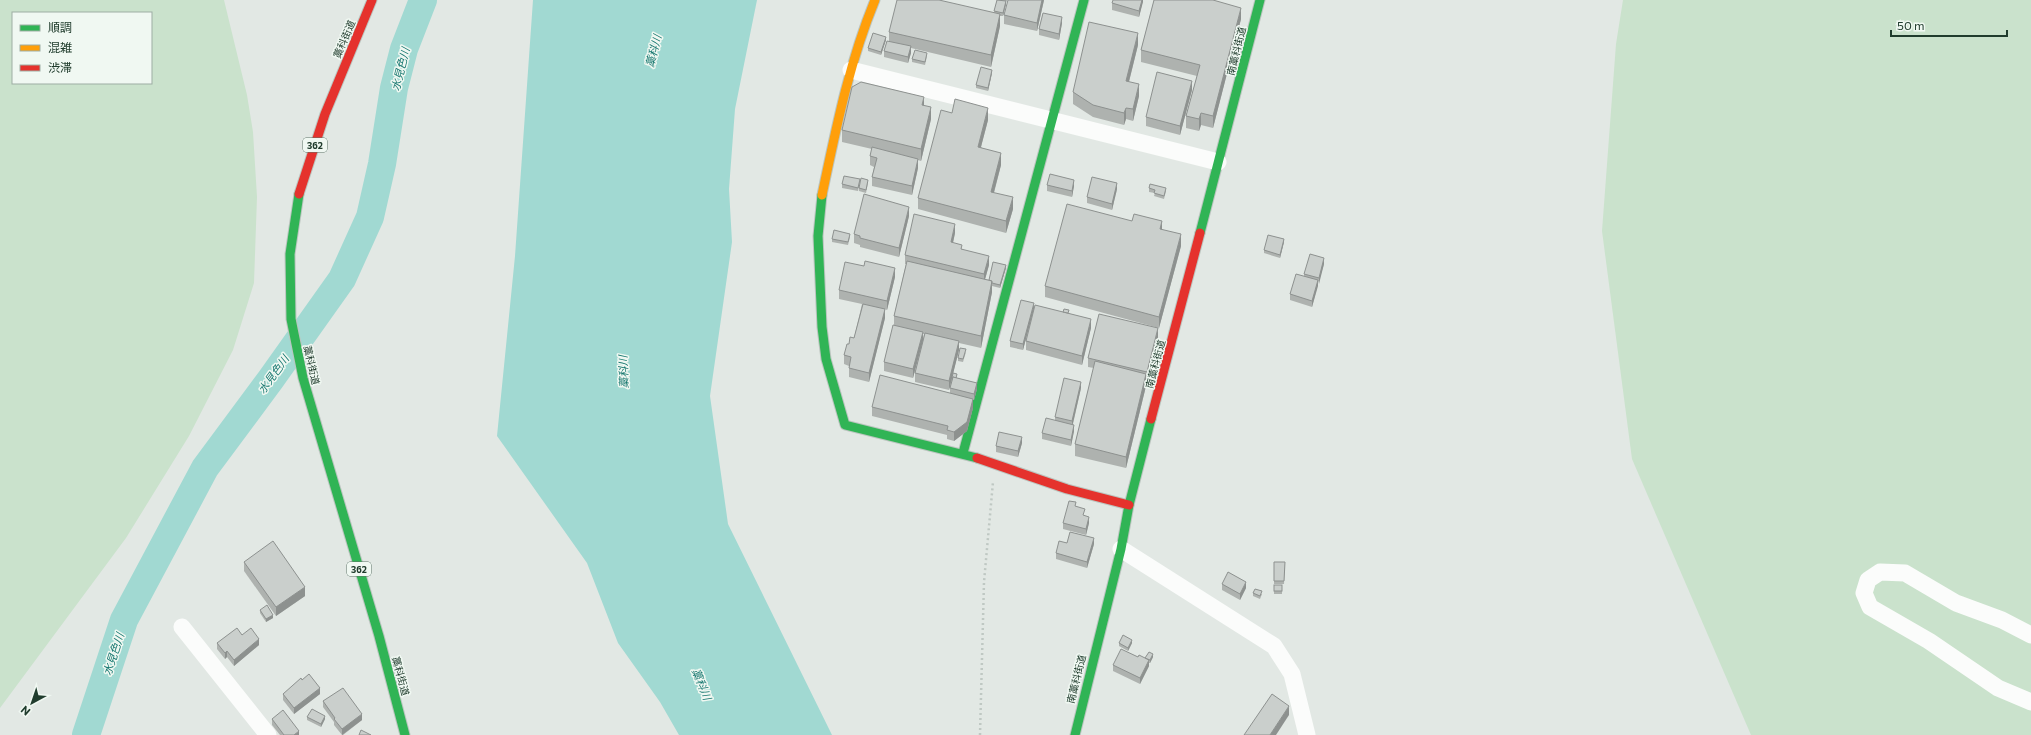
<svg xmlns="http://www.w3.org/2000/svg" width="2031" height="735" font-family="Commissioner,'Noto Sans JP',sans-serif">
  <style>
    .green { fill: #cae2cc; fill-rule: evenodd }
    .water { fill: #a1d9d2 }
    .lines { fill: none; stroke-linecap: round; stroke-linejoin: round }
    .river { stroke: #a1d9d2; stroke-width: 28 }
    .fast-casing { stroke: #bbc5bf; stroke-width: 11 }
    .slow-casing { stroke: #bbc5bf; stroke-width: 11 }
    .jam-casing { stroke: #bbc5bf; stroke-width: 11 }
    .path { stroke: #bfc8c3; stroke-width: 2.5; stroke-dasharray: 2 3; stroke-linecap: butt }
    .street { stroke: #fbfcfb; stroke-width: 17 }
    .fast { stroke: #30b455; stroke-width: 9 }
    .slow { stroke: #ff9f0a; stroke-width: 9 }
    .jam { stroke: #e5322d; stroke-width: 9 }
    .wall { fill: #aeb2af }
    .shaded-wall { fill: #8d918f }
    .building { fill: #cacfcc; stroke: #8d918f }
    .labels { text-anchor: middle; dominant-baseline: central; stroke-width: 3; stroke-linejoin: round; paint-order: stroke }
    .shield { fill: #f0f8f2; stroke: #5e7468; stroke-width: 1 }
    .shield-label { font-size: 9px; font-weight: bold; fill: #203c2d }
    .street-label { font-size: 10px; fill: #203c2d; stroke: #f0f8f2 }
    .water-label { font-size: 11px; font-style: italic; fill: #197971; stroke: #f0f8f2 }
  </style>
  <rect width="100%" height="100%" fill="#e2e8e4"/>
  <g class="green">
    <path d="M0,0H224L247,95L253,132L257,197L254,283L233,350L189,436L126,538L0,708ZM13,13H151V83H13Z"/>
    <path d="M1623,0H2031V735H1751L1632,459L1602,231L1616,44Z"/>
  </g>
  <path class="water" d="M533,0H757L735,109L729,189L732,242L710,396L728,524L832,735H679L660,702L618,643L587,563L497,436L515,256Z"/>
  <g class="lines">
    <path class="river" d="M86,735L124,620L205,468L271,379L342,279L370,217L382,164L394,88L404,49L423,0"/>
    <defs>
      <g id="fast">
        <path d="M299,194L290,254L291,319L303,378L379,636L405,735"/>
        <path d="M822,195L818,236L822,327L826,359L845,425L977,458"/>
        <path d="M1200,233L1260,0"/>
        <path d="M963,453L1084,0"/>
        <path d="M1075,735L1121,549L1129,505L1151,419"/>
      </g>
      <path id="slow" d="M822,195C836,129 849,63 875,0"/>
      <g id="jam">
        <path d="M299,194L325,114L372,0"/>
        <path d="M1151,419L1200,233"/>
        <path d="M977,458L1067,489L1129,505"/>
      </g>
    </defs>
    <use href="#fast" class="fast-casing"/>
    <use href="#slow" class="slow-casing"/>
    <use href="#jam" class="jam-casing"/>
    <path class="path" d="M980,735L984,582L993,482"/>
    <g class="street">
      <path d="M851,70L1218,162"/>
      <path d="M1121,549L1274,646L1292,674L1307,735"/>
      <path d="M182,627L268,735"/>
      <path d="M2031,635L2002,620L1956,603L1905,573L1880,572L1868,580L1864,593L1870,607L1929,641L1998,688L2031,702"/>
    </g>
    <use href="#fast" class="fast"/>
    <use href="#slow" class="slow"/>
    <use href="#jam" class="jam"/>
  </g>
  <g class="wall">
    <path d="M997,0H1007V1H1006V4L1003,16H1000V26L991,67L911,48V53L908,63L884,57V51L889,41V32L994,13Z"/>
    <path d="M1044,0L1037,31L1004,24V15Z"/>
    <path d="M1143,0L1139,17L1112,10V3Z"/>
    <path d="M1154,0H1215V1L1241,19L1213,128L1201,125L1199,131L1186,128V116L1197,76L1141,62V50Z"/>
    <path d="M1062,23L1059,40L1039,35V29Z"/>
    <path d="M886,40L881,55L868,51V48Z"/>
    <path d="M1138,45L1129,82L1139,96L1133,121L1126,119L1124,125L1093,117L1073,104V92Z"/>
    <path d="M927,56L925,65L912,62V59Z"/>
    <path d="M992,73L988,91L976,88V85Z"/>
    <path d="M1192,90L1180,135L1146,126V117Z"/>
    <path d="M924,106L931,119L921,161L918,160V168L912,195L872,186V177L874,167L870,165V156L872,149L842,142V130Z"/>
    <path d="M952,113L988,120L981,147L1001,165L994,193L1013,209L1006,233L918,209V198Z"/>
    <path d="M860,182L858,191L842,188V184Z"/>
    <path d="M868,183L866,193L859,191V188Z"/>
    <path d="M1047,185L1074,186L1072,197L1047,191Z"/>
    <path d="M1149,188L1166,191L1164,199L1154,196L1155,193L1149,192Z"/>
    <path d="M1117,189L1112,210L1087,203V197Z"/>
    <path d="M909,216L899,257L860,247V245L854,243V234Z"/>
    <path d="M1162,229L1181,246L1159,328L1045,297V286Z"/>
    <path d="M955,233L953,243L962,249L989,265L985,279L989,280L1006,268L1000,288L992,286V292L981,348L959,343V350L952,377H957V378L977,389L974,400H973V408L967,431L954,441L947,439V435L872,416V407L950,393V388L952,379L949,390L915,382V373L924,334H923L913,378L884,371V362L894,326V316L906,264H905V255Z"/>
    <path d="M850,237L848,245L832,242V239Z"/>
    <path d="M1284,242L1280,258L1264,253V250Z"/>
    <path d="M1324,264L1318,284L1312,307L1290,300V294L1304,276V274Z"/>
    <path d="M895,277L887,310L885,309V318L869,382L849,377V366L844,364V355L849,344L854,338L862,304L839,299V290Z"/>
    <path d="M1034,309L1023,350L1010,347V341Z"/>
    <path d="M1069,313L1091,328L1082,365L1026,350V341Z"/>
    <path d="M1158,337L1147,381H1146V386L1126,468L1075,456V444L1094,368L1088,367V358Z"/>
    <path d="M966,352L963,362L958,361V358Z"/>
    <path d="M1081,388L1073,424L1074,431L1071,446L1042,439V433L1055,420V417Z"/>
    <path d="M1022,443L1018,457L996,452V446Z"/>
    <path d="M1076,507L1089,523L1086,535L1063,529V523Z"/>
    <path d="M1094,544L1087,568L1056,559V553Z"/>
    <path d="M244,562L305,596L276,616L244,571Z"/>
    <path d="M1274,562H1285L1284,584H1274Z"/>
    <path d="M1222,584L1246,588L1240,600L1222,590Z"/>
    <rect x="1274" y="585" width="8" height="9"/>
    <path d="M1253,593L1262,594L1260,599L1253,596Z"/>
    <path d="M260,610L273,618L266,622L260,613Z"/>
    <path d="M242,635L259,645L234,666L227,657L225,659L217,649V643Z"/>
    <path d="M1119,643H1132L1128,651L1119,646Z"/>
    <path d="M1138,657L1145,658L1153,657L1150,663H1149V666L1140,684L1113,671V665Z"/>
    <path d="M302,680L320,694L294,714L283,700V694Z"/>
    <path d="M323,701L362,720L343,735H342L334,725V722L323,707Z"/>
    <path d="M307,717L325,719L321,727L307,720Z"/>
    <path d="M272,719L299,735H280L272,725Z"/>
  </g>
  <g class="shaded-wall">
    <path d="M1042,0H1044L1037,31V23Z"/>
    <path d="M1142,0H1143V2L1139,17V11Z"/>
    <path d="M1006,1V4L1003,16V13Z"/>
    <path d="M1241,8V19L1213,128V116Z"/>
    <path d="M1000,14V26L991,67V55Z"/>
    <path d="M1062,17V23L1059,40V34Z"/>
    <path d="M1138,33V45L1126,93V81Z"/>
    <path d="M886,37V40L881,55V52Z"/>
    <path d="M911,46V53L908,63V57Z"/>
    <path d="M992,70V73L988,91V88Z"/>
    <path d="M1192,81V90L1180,135V126Z"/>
    <path d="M1139,84V96L1133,121V109Z"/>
    <path d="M924,97V109L922,105Z"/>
    <path d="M931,107V119L921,161V149Z"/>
    <path d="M988,108V120L978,158V147Z"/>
    <path d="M1126,108V119L1124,125V113Z"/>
    <path d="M1201,113V125L1199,131V119Z"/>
    <path d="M1001,153V165L991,203V192Z"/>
    <path d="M918,159V168L912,195V186Z"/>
    <path d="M1074,180V186L1072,197V191Z"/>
    <path d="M1117,183V189L1112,210V204Z"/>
    <path d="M1013,197V209L1006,233V221Z"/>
    <path d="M909,207V216L899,257V248Z"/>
    <path d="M1162,221V233L1160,229Z"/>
    <path d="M955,224V233L951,251V242Z"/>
    <path d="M1181,234V246L1159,328V317Z"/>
    <path d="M1284,239V242L1280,258V255Z"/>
    <path d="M989,256V265L984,283V274Z"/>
    <path d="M1324,258V264L1319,284V278Z"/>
    <path d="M1006,265V268L1000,288V285Z"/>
    <path d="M895,268V277L887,310V301Z"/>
    <path d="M1318,280V286L1312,307V301Z"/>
    <path d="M992,281V292L981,348V336Z"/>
    <path d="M1034,303V309L1023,350V344Z"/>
    <path d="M885,309V318L869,382V373Z"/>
    <path d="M1091,319V328L1082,365V356Z"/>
    <path d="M1158,328V337L1147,381V372Z"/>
    <path d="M923,332V341L913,378V369Z"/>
    <path d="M959,341V350L949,390V381Z"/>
    <path d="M1146,374V386L1126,468V457Z"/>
    <path d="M1081,382V388L1072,427V421Z"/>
    <path d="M977,383V389L974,400V394Z"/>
    <path d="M973,399V408L967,431L954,441V432Z"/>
    <path d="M1074,425V431L1071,446V440Z"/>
    <path d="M1022,437V443L1018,457V451Z"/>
    <path d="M1089,517V523L1086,535V529Z"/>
    <path d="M1094,538V544L1087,568V562Z"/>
    <path d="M1246,582V588L1240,600V594Z"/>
    <path d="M305,587V596L276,616V607Z"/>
    <path d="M273,615V618L266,622V619Z"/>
    <path d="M259,639V645L234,666V660Z"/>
    <path d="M1132,640V643L1128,651V648Z"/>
    <path d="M227,651V657L225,659V653Z"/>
    <path d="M1153,654V657L1150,663V660Z"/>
    <path d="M1149,660V666L1140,684V678Z"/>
    <path d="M320,688V694L294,714V708Z"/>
    <path d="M1289,706V715L1276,735H1270Z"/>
    <path d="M362,714V720L342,735V729Z"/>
    <path d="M325,716V719L321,727V724Z"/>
    <path d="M299,731V735H294Z"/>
  </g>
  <g class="building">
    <path d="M897,0H939L1000,14L991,55L889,32Z"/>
    <path d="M997,0L1006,1L1003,13L994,11Z"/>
    <path d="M1008,0H1042L1037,23L1004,15Z"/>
    <path d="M1113,0H1142L1139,11L1112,3Z"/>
    <path d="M1154,0H1213L1241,8L1213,116L1201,113L1199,119L1186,116L1200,65L1141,50Z"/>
    <path d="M1043,13L1062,17L1059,34L1039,29Z"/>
    <path d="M1089,22L1138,33L1126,81L1139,84L1133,109L1126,108L1124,113L1093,105L1073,92Z"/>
    <path d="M873,33L886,37L881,52L868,48Z"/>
    <path d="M887,41L911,46L908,57L884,51Z"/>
    <path d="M915,50L927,53L925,62L912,59Z"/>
    <path d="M981,67L992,70L988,88L976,85Z"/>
    <path d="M1157,72L1192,81L1180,126L1146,117Z"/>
    <path d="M861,82L924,97L922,105L931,107L921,149L842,130L852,87Z"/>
    <path d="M955,99L988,108L978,147L1001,153L991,192L1013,197L1006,221L918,198L941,110L952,113Z"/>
    <path d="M872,147L918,159L912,186L872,177L877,158L870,156Z"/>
    <path d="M1050,174L1074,180L1072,191L1047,185Z"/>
    <path d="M844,176L860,179L858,188L842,184Z"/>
    <path d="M1092,177L1117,183L1112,204L1087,197Z"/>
    <path d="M861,178L868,180L866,190L859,188Z"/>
    <path d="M1150,184L1166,188L1164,196L1154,193L1155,190L1149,188Z"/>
    <path d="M864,194L909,207L899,248L860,238V236L854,234Z"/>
    <path d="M1067,204L1132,221L1134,214L1162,221L1160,229L1181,234L1159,317L1045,286Z"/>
    <path d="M914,214L955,224L951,242L962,245L961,249L989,256L984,274L905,255Z"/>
    <path d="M834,230L850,234L848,242L832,239Z"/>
    <path d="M1268,235L1284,239L1280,255L1264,250Z"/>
    <path d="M1310,254L1324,258L1319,278L1304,274Z"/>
    <path d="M865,261L895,268L887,301L839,290L845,262L864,266Z"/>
    <path d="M907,261L992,281L981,336L894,316Z"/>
    <path d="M993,262L1006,265L1000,285L992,283V281L989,280Z"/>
    <path d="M1296,274L1318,280L1312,301L1290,294Z"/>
    <path d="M1021,300L1034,303L1023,344L1010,341Z"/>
    <path d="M863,304L885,309L869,373L849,368L851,357L844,355L847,344H849L850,337L854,338Z"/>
    <path d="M1035,305L1091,319L1082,356L1026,341Z"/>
    <path d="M1064,309L1069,310L1068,313L1063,312Z"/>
    <path d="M1099,314L1158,328L1147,372L1088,358Z"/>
    <path d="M893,325L923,332L913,369L884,362Z"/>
    <path d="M925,333L959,341L949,381L915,373Z"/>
    <path d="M960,348L966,349L963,359L958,358Z"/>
    <path d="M1095,361L1146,374L1126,457L1075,444Z"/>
    <path d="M953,373L957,374L956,378L953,377L952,379V378Z"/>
    <path d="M880,375L973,399L967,422L954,432L947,430L948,426L872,407Z"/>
    <path d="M953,377L977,383L974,394L950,388Z"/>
    <path d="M1064,378L1081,382L1072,421L1055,417Z"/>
    <path d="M1046,418L1074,425L1071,440L1042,433Z"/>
    <path d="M999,432L1022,437L1018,451L996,446Z"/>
    <path d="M1069,501L1076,502L1075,506L1085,509L1083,515L1089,517L1086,529L1063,523Z"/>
    <path d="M1070,532L1094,538L1087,562L1056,553L1059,541L1067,543Z"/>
    <path d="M273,541L305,587L276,607L244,562Z"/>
    <path d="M1274,562H1285L1284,581H1274Z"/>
    <path d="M1228,572L1246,582L1240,594L1222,584Z"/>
    <rect x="1274" y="585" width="8" height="6"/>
    <path d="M1255,589L1262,591L1260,596L1253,593Z"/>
    <path d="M267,605L273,615L266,619L260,610Z"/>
    <path d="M237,628L242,635L251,628L259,639L234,660L227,651L225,653L217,643Z"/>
    <path d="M1123,635L1132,640L1128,648L1119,643Z"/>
    <path d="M1121,649L1138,657L1139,655L1149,660L1140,678L1113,665Z"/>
    <path d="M1149,652L1153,654L1150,660L1145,658Z"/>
    <path d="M309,674L320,688L294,708L283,694L301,678L302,680Z"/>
    <path d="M343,688L362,714L342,729L334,719L335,718L323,701Z"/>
    <path d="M1272,694L1289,706L1270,735H1244Z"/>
    <path d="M312,709L325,716L321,724L307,717Z"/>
    <path d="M283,710L299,731L294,735H284L272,719Z"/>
    <path d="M361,730L371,735H359Z"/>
  </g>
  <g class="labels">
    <g class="shield">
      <rect x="303" y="138" width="24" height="14" rx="3"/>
      <rect x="347" y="562" width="24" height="14" rx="3"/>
    </g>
    <g class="shield-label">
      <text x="315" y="145">362</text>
      <text x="359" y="569">362</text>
    </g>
    <g class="street-label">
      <text transform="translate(344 39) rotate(-67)">藁科街道</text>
      <text transform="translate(1236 51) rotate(-76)">南藁科街道</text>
      <text transform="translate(1155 364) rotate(-75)">南藁科街道</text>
      <text transform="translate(312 365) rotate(77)">藁科街道</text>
      <text transform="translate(401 676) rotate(75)">藁科街道</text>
      <text transform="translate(1076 679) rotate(-76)">南藁科街道</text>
    </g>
    <g class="water-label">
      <text transform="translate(653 51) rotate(-76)">藁科川</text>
      <text transform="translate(400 69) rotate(-76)">水見色川</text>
      <text transform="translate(623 372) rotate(-92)">藁科川</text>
      <text transform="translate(273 374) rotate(-54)">水見色川</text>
      <text transform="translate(113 654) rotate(-72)">水見色川</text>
      <text transform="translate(702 684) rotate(68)">藁科川</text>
    </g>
  </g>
  <rect x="12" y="12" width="140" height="72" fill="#f0f8f2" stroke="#9dada3"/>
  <rect x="20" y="25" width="20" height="6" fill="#30b455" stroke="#9dada3"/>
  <text x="48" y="32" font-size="12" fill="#203c2d">順調</text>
  <rect x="20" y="45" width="20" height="6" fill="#ff9f0a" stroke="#9dada3"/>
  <text x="48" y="52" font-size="12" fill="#203c2d">混雑</text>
  <rect x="20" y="65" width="20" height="6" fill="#e5322d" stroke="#9dada3"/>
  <text x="48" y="72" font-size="12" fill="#203c2d">渋滞</text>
  <g transform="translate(32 703) rotate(220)" stroke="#f0f8f2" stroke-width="3" paint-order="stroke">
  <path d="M0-3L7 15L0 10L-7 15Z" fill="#203c2d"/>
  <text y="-6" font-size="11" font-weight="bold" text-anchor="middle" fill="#203c2d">N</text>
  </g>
  <path d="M1891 30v6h116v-6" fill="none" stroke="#203c2d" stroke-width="2"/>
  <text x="1897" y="30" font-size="12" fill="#203c2d" stroke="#f0f8f2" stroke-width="3" paint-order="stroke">50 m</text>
</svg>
